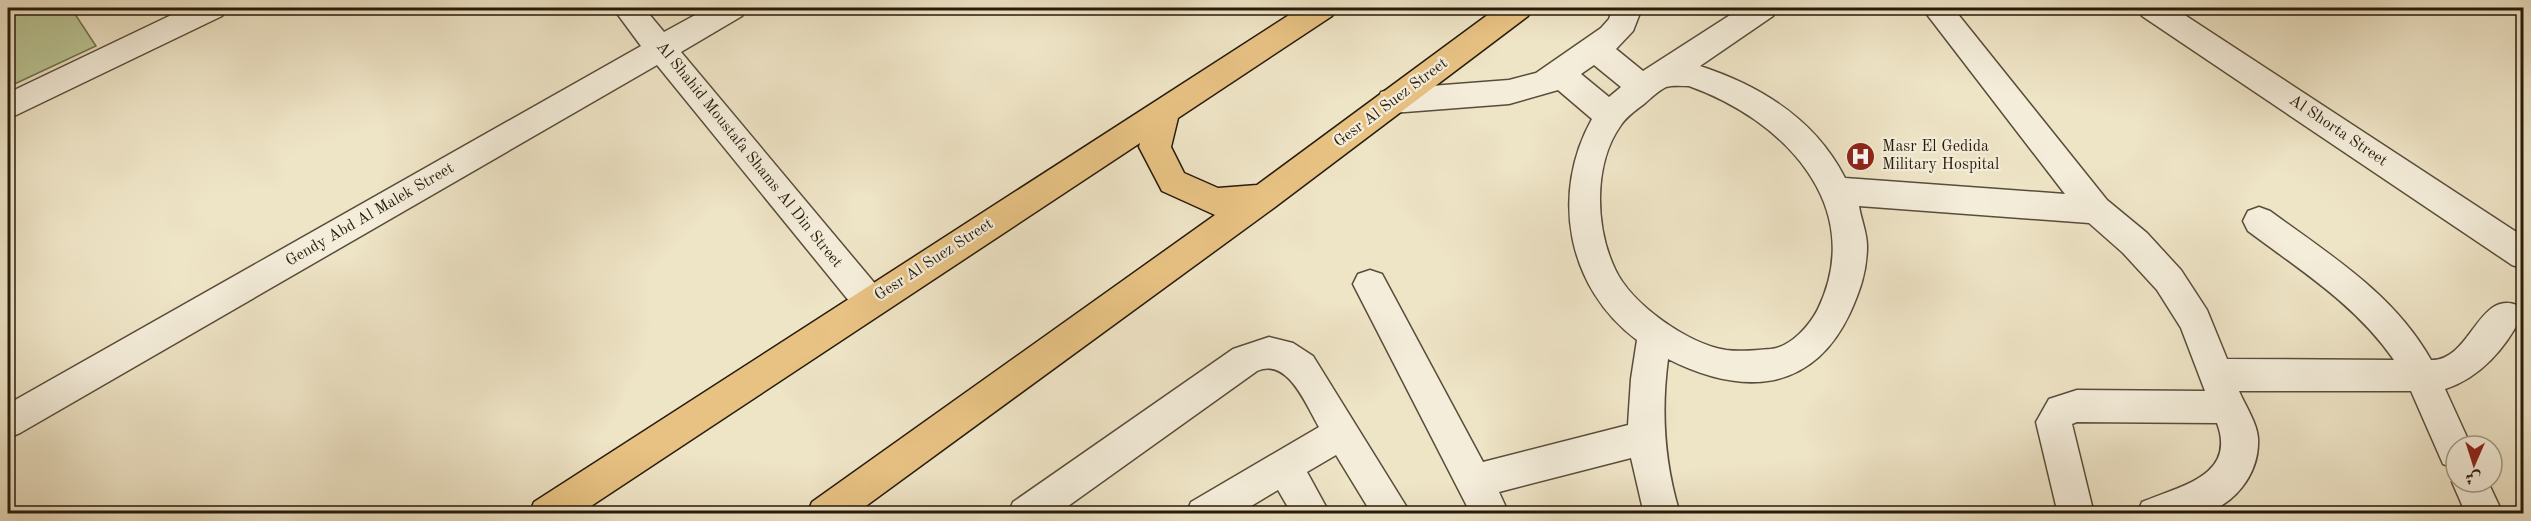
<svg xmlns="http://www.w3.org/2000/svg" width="2531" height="521" font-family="'Old Standard TT',Amiri,serif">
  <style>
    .green { fill: #bac494; stroke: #707050; stroke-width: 1.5 }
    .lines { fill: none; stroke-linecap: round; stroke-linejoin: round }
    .minor-casing { stroke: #594d3a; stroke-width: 3 }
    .major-casing { stroke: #271b0b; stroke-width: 3 }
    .minor { fill: #f4edda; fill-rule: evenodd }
    .major { fill: #e7c283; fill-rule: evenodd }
    .labels { text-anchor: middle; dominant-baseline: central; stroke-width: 4.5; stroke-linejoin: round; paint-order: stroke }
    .street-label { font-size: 16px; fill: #271b0b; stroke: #f4edda }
    .poi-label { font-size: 16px; fill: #271b0b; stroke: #f4edda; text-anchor: start }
  </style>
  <rect width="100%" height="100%" fill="#eee4c6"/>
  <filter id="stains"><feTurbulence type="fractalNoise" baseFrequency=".00333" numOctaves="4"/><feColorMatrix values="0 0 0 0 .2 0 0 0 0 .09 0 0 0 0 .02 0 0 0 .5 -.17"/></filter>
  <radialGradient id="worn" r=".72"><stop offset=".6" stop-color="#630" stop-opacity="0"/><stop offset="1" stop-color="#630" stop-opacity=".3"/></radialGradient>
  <path class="green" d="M8,8H71L96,46L8,87Z"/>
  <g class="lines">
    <defs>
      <g id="minor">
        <path d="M186,8H227L222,16L8,119V93Z"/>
        <path d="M613,8H644L664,32L708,8H746L742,16L681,52L882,292L887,302L882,312L870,317L858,312L657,65L20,433L8,438V404L641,46Z"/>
        <path d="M1613,8H1642L1633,31L1616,49L1643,71L1741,8H1777L1773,16L1700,66C1761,86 1815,119 1845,178L2065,194L1922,8H1953L2107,200L2147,233L2181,270L2207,310L2227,359L2394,360C2356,305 2300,270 2248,231L2243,221L2248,211L2259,207L2270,211C2330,255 2394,294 2431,360C2471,361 2478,290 2517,305L2522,315C2506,348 2480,378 2445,389L2471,446H2456V469L2443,464L2411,391H2239C2245,405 2257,423 2258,438C2260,474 2233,509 2197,514C2178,516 2156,514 2137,514L2142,502C2180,486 2237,476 2217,423L2077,422L2072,424L2094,514H2058L2036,422L2049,399L2077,390L2205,391L2181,328L2157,290L2123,253L2089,223L1859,206C1861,219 1867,233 1867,246C1867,271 1860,291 1850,313C1812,394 1741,396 1668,359C1661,412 1664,462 1680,514H1644L1631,458L1499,492L1509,514H1471L1353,284L1358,274L1370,270L1382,274L1483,462L1628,425L1631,379L1637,340C1567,288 1550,194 1592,119L1558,90L1509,104L1392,113L1381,110L1377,101L1381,92L1392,89L1509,80L1536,73L1601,28L1609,19ZM1594,65L1621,87L1609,97L1581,74ZM1689,86C1782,119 1868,205 1818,309C1810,325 1791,347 1771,349C1756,350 1741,352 1726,350C1688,344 1631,304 1615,269C1595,227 1593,164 1621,125C1627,116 1636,110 1644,104C1651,98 1658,91 1666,87C1673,85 1681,86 1689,86Z"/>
        <path d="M2138,8H2174L2524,237V269L2512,265L2142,16Z"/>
        <path d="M1269,337L1293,343L1313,356L1411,514H1372L1336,455L1307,472L1330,514H1292L1278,490L1238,514H1186L1191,502L1319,427C1306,405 1288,357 1257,371L1057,514H1008L1013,502L1233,349Z"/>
        <path d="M2456,473V482H2488L2503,514H2466L2452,482Z"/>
      </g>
      <path id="major" d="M1300,8H1337L1332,16L1178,118L1171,147L1184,173L1218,188L1257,185L1497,8H1533L1528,16L1275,207L855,514H807L812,502L1215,215L1162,191L1139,147L1140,143L579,514H529L534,502Z"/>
    </defs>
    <use href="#minor" class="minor-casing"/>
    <use href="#major" class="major-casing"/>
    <use href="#minor" class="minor"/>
    <use href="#major" class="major"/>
  </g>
  <defs>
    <symbol id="hospital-disc" viewBox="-11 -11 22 22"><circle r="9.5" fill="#8f2418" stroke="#f4edda"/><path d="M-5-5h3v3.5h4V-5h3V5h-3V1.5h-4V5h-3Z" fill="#fff"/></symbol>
  </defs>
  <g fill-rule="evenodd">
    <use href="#hospital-disc" x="1844" y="140" width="33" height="33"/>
  </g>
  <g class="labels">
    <g class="street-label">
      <text transform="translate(1391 103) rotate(-37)">Gesr Al Suez Street</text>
      <text transform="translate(2338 131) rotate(34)">Al Shorta Street</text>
      <text transform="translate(749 155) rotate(51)">Al Shahid Moustafa Shams Al Din Street</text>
      <text transform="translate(370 215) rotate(-30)">Gendy Abd Al Malek Street</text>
      <text transform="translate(934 260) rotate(-33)">Gesr Al Suez Street</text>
    </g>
    <g class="poi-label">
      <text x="1882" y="147">Masr El Gedida<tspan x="1882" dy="18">Military Hospital</tspan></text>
    </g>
  </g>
  <rect width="2531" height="521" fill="none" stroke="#eee4c6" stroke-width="30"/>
  <rect x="9" y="9" width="2513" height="503" fill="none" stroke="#271b0b" stroke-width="3"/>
  <rect x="15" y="15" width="2501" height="491" fill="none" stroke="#271b0b" stroke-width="1.5"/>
  <g transform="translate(2474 464) rotate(183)"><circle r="28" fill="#f4edda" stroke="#a29987" stroke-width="1.5"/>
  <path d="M0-4.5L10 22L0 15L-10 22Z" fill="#8f2418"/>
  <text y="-9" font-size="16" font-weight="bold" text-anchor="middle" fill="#271b0b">ش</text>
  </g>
  <rect width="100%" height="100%" filter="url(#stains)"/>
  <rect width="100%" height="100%" fill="url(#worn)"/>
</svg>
